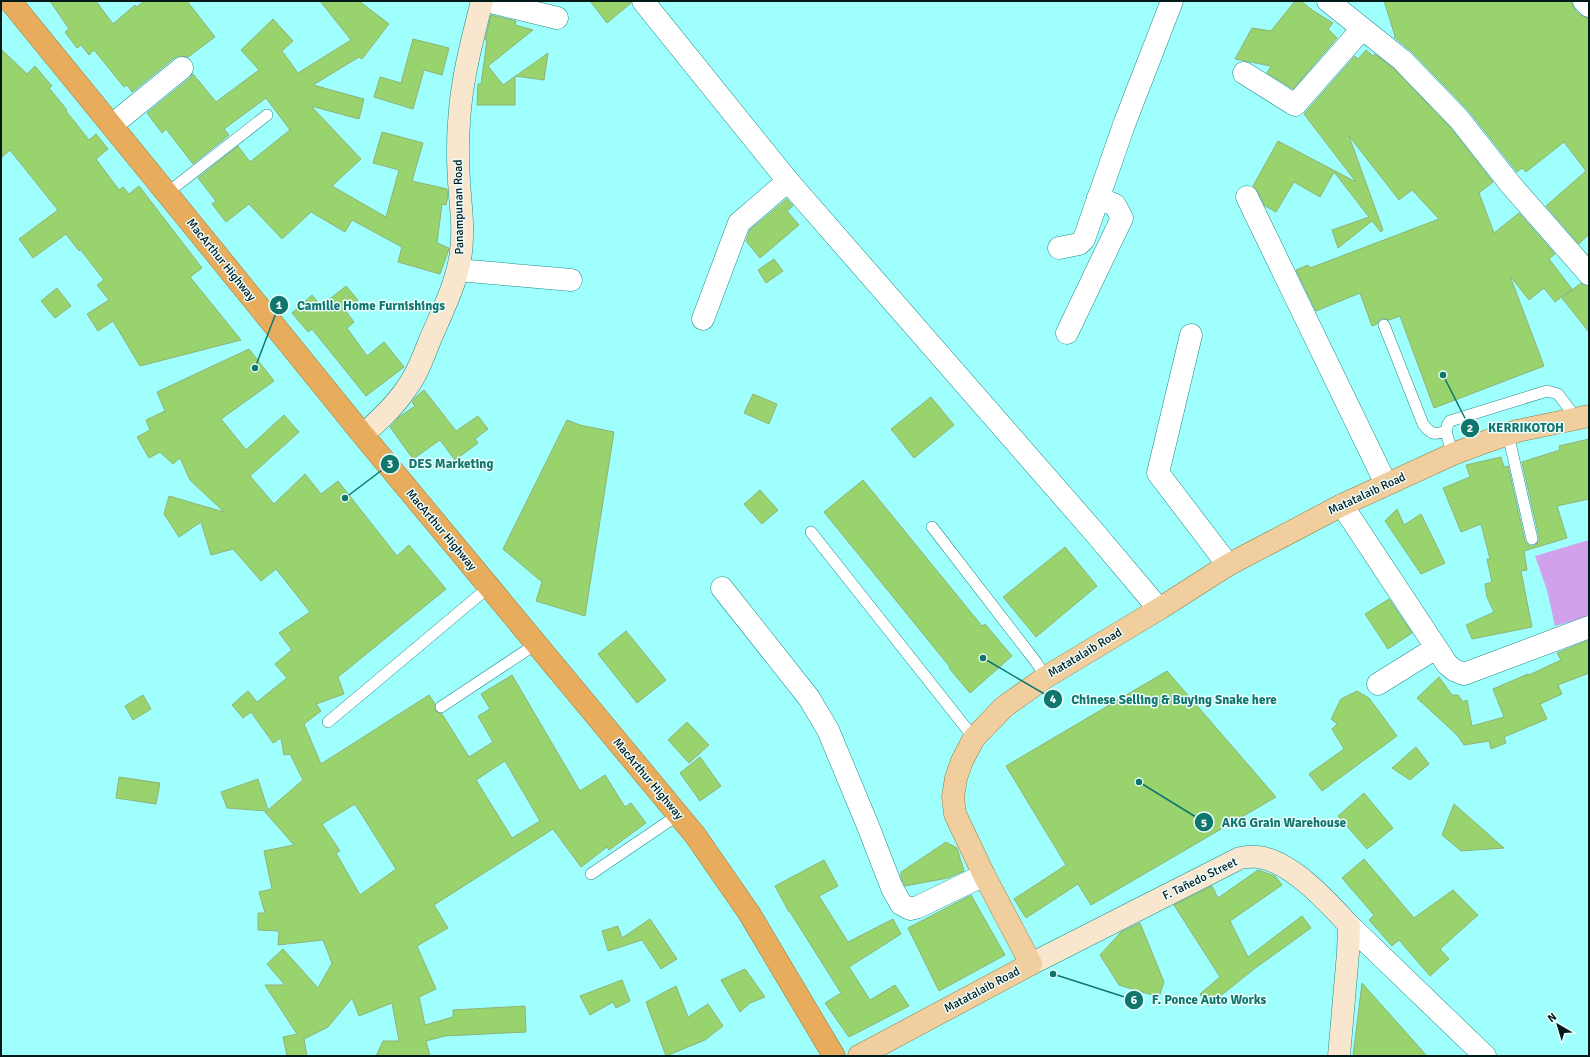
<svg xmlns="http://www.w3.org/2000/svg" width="1590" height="1057" font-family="Signika,sans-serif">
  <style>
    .green { fill: #d1a1eb }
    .building { fill: #98d36d; stroke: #8fb378; fill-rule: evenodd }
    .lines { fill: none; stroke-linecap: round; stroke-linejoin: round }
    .lane-casing { stroke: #228b8a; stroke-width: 12 }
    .street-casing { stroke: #228b8a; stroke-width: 23 }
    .secondary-casing { stroke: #228b8a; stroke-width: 23 }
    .primary-casing { stroke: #967a46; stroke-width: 23 }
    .highway-casing { stroke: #967a46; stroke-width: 23 }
    .lane { stroke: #fff; stroke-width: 11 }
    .street { stroke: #fff; stroke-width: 22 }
    .secondary { stroke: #f8e6ce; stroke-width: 22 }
    .primary { stroke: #f1ce9e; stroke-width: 22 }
    .highway { stroke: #e7ad5d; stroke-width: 22 }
    .labels { text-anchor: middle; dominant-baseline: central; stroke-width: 3; stroke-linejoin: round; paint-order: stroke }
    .street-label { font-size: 12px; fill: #001a1a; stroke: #ebfcfc }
    .leader { fill: none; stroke: #0f766e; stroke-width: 1.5 }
    .callout-dot { fill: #0f766e; stroke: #ebfcfc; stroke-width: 1.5 }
    .mark-label { font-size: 12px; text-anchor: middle; font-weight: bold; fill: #fff }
    .callout-label { font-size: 13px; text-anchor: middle; font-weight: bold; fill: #0f766e; stroke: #ebfcfc; stroke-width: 3; stroke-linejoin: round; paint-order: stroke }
  </style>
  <rect width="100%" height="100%" fill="#9ffffc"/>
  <path class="green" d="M1589,540V616L1555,626L1547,590L1535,556Z"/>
  <g class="building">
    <path d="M50,1H96L113,24L135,5L137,7L144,1H187L215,37L188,57L180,56L174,58L132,92L127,85L124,87L94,50L89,55L81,45L77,48L65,32L69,29Z"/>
    <path d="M320,1H359L389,24L362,59L359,57L313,85L364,99L359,119L311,106L361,159L332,186L386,217L399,170L373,163L382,132L423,143L412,181L447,189L448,196L446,205L442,204L437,243L449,248V249L440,274L398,262L402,247L352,220L345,232L311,212L282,239L249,204L226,222L212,204L216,201L198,178L238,146L250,162L290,130L266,98L224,129L229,135L193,164L166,129L162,133L147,113L190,78L193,74L216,102L259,70L241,50L273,19L293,41L282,51L298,73L351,40Z"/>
    <path d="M590,1H631V3L607,23Z"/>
    <path d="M1295,1H1301L1312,10L1333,23L1328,29L1337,38L1293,89L1267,73L1271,66L1235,59L1252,28L1271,31Z"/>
    <path d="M1384,1H1571L1575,10L1580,15L1589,18V234L1579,244L1546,206L1586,171L1564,142L1526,172L1522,168L1517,172L1468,110L1411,51L1394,37L1395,36Z"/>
    <path d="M491,15L516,21L515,25L533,30L488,66L503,85L548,53L544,80L515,76V105H477L478,84H481L487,40H485Z"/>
    <path d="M413,39L449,48L442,75L424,70L413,109L374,97L380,77L401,83Z"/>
    <path d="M1,49L27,74L35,66L52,86L49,88L67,110L66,111L89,140L96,134L108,149L96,159L119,190L123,187L129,194L139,186L202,268L190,277L241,340L140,366L113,321L98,331L87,314L109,300L97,285L104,280L80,249L79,251L66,234L33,258L19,239L58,210L10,150L1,158Z"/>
    <path d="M1366,50L1373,56L1375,54L1394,69L1450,127L1493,182L1479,193L1494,233L1519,213L1555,254L1549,259L1572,289L1555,302L1544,288L1529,300L1510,276L1544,366L1434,408L1400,316L1389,320L1382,318L1378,321L1377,324L1372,326L1360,293L1316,311L1296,270L1308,265L1310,268L1439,219L1412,190L1399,200L1349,136L1383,230L1381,232L1372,221L1338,248L1332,230L1369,217L1334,172L1320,197L1294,182L1276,212L1265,206L1258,192L1253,186L1278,141L1356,182L1304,114L1355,56L1358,59Z"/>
    <path d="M787,199L793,206L787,211L799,225L760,258L746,241L750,230Z"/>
    <path d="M774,259L783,271L766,283L758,270Z"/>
    <path d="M1581,283L1589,286V332L1562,298Z"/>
    <path d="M346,286L358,300L345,310L354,322L347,328L367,356L384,342L404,367L366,396L312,329L308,332L292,313L312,295L321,306Z"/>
    <path d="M57,288L71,306L55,318L41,301Z"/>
    <path d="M249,349L274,381L221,419L246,450L284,415L299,432L250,476L274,504L305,474L321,494L338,481L397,556L409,545L446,589L338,677L344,694L316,704L321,711L304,724L321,764L429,695L435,704V711L442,714L469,757L493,742L478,716L490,709L481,694L512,675L580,791L605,775L625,807L631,803L646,823L609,850L607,847L581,867L553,829L434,905L448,928L417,946L436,989L419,997L425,1025L453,1017V1010L525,1006L526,1032L445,1036L426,1041L430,1056H376L383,1041H399L392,1003L359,1016L352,998L328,1027L304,1039L307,1056H287L283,1037L297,1034L265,985H285L267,964L283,949L318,988L332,963L323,940L278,945L279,931L258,930V913H265L259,892L272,889L264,851L294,845L265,812L267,811L227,808L221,792L258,779L268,810L303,780L290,754L284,755L281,738L273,743L251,712L243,718L232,705L248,691L257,702L287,678L275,664L292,650L279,633L310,612L276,569L261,581L233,549L211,555L201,522L179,537L164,514L169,496L224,512L190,480L180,458L173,464L160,452L149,458L137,437L150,430L146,420L165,411L157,392ZM505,761L540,821L512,838L476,780ZM355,804L396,869L360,895L336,853L340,851L322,824Z"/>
    <path d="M424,390L456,431L478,416L488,429L475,439L478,443L455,460L440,440L413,459L390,427L399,417L415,406L412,402L417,396Z"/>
    <path d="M753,394L777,404L769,424L744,413Z"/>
    <path d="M931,397L954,425L914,458L891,429Z"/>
    <path d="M567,420L580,425L614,432L585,616L536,601L542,582L503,549Z"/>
    <path d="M1589,439V499L1557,506L1567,538L1524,551L1527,570L1521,571L1532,627L1472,639L1466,625L1494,612L1487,597L1485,584L1492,582L1487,559H1490L1481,524L1461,532L1443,488L1470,477L1466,465L1501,457L1504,467L1508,466L1525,541L1530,546H1534L1539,541V537L1522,462L1560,450L1559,446Z"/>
    <path d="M863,480L982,626L985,624L1012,656L970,693L949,668L950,667L824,512Z"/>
    <path d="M760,490L778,510L762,524L744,504Z"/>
    <path d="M1397,509L1404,525L1421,514L1445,563L1421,574L1385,521Z"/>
    <path d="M1065,547L1097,586L1036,637L1003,597Z"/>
    <path d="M1389,599L1412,633L1388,649L1365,614Z"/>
    <path d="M626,631L666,680L637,703L598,654Z"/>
    <path d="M1589,640V673L1558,685L1562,694L1540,704L1547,719L1504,737L1506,743L1491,749L1489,741L1464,745L1457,735L1417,698L1439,677L1452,695H1458L1463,702L1467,700L1472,726L1504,717L1493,689L1528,674L1529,675L1561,660L1557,653Z"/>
    <path d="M1167,671L1276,797L1091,905L1078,884L1026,918L1014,899L1066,865L1006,766Z"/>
    <path d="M1357,691L1369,698L1397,736L1322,791L1309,774L1344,749L1332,729L1337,724L1331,719L1341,699Z"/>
    <path d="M143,695L151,709L133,720L125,706Z"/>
    <path d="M687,722L709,745L689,763L668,740Z"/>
    <path d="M1416,747L1429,764L1410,780L1392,768Z"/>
    <path d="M700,757L721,786L700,801L680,773Z"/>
    <path d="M119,777L160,783L156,804L116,798Z"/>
    <path d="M1364,793L1393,828L1367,849L1338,816Z"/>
    <path d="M1454,804L1504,848L1461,851L1442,835Z"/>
    <path d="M946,842L957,848L964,871L948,878L905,886L901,877V872Z"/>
    <path d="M1364,859L1414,918L1453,890L1478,915L1440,949L1449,959L1430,976L1399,940L1392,946L1369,920L1374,915L1342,878Z"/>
    <path d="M824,860L838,886L819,896L848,942L893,919L901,934L849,967L870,1000L895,985L909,1006L849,1037L825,1003L841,993L790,912H789L775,886Z"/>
    <path d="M1258,870L1275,876L1282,885L1230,921L1248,957L1302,916L1311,928L1254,969L1208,1006L1200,994L1220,977L1174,905L1212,886L1218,898Z"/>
    <path d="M971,895L1005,955L939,991L908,928Z"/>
    <path d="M650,919L677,959L661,969L642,940L608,951L602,931L618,926L622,938Z"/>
    <path d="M1140,923L1164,982L1159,997L1119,985L1100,955L1121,932Z"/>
    <path d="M745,969L765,997L750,1003L740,1012L721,980Z"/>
    <path d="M622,980L630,1001L616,1008L613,1002L590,1015L580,996Z"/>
    <path d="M1362,983L1427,1056H1353Z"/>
    <path d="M676,986L688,1017L708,1004L723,1026L705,1040L666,1056L646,1002Z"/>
  </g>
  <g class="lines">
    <defs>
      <g id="lane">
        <path d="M167,193L267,115"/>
        <path d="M1384,325L1423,424C1430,433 1434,436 1446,431"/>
        <path d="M1508,434L1532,539"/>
        <path d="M1453,454C1450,443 1442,430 1450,421L1547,391L1558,394L1576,418"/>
        <path d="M932,527L1036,662L1046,677"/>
        <path d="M811,532L974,738"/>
        <path d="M441,707L536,644"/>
        <path d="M328,722L489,587"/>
        <path d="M591,874L678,815"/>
      </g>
      <g id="street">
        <path d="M487,1L557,18"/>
        <path d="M643,1L788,181L1095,533L1159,609"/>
        <path d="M1328,1L1402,60L1459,119L1511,185L1589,274"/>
        <path d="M1584,1L1589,6"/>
        <path d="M1244,73L1295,105L1362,29"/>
        <path d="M112,125L182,68"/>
        <path d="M1247,197L1386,484"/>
        <path d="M1059,248L1079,244L1084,239L1125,122L1172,1"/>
        <path d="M458,270L571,280"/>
        <path d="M703,319L739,223L788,181"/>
        <path d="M1067,333L1122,218L1115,205L1098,198"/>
        <path d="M1191,335L1158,473L1228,565"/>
        <path d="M1342,505L1447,664L1454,670L1464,674L1589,627"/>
        <path d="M722,588L809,698L828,730L868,826L892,888L901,904L910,909L918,907L984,875"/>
        <path d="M1378,684L1436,648"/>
        <path d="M1349,925L1485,1056"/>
      </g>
      <g id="secondary">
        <path d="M363,435C378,421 394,407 406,389C417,375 423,357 430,340C444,307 462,274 462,237C463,224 461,209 460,195C458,171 457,147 459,123C461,81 472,41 482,1"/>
        <path d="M1031,964L1240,858C1246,857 1252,856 1258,857C1291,861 1328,902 1349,925L1348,953L1339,1056"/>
      </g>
      <path id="primary" d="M859,1056L1031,964L984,875L955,814L953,797L956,778L962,761L974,738L1004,707L1046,677L1159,609L1228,565L1342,505L1453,454L1485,442L1517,431L1589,416"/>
      <path id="highway" d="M10,1L209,245L363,435L695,835L749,913L834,1056"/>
    </defs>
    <use href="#lane" class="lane-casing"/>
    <use href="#street" class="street-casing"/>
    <use href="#secondary" class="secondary-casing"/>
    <use href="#primary" class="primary-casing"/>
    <use href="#highway" class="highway-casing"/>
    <use href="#lane" class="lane"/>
    <use href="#street" class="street"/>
    <use href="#secondary" class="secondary"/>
    <use href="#primary" class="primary"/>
    <use href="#highway" class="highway"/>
  </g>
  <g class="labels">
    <g class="street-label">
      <text transform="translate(459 207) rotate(-91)">Panampunan Road</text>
      <text transform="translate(221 260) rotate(51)">MacArthur Highway</text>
      <text transform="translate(1367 494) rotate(-25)">Matatalaib Road</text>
      <text transform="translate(441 530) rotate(50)">MacArthur Highway</text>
      <text transform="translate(1085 653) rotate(-31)">Matatalaib Road</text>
      <text transform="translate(648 779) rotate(50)">MacArthur Highway</text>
      <text transform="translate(1200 879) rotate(-26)">F. Tañedo Street</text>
      <text transform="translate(982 990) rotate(-28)">Matatalaib Road</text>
    </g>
  </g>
  <path class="leader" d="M255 368L279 305M1443 375L1470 428M345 498L390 464M983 658L1053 699M1139 782L1204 822M1053 974L1134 1000"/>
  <g class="callout-dot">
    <circle cx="255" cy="368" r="4"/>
    <circle cx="1443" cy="375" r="4"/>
    <circle cx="345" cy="498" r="4"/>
    <circle cx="983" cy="658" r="4"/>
    <circle cx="1139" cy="782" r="4"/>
    <circle cx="1053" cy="974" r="4"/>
    <circle cx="279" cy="305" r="10"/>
    <circle cx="1470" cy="428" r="10"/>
    <circle cx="390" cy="464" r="10"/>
    <circle cx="1053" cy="699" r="10"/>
    <circle cx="1204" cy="822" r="10"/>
    <circle cx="1134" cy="1000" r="10"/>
  </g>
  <g class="mark-label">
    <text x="279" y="309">1</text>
    <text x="1470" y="432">2</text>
    <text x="390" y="468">3</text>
    <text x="1053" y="703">4</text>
    <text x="1204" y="827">5</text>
    <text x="1134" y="1004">6</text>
  </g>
  <g class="callout-label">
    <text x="371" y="310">Camille Home Furnishings</text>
    <text x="1526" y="432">KERRIKOTOH</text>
    <text x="451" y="468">DES Marketing</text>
    <text x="1174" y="704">Chinese Selling &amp; Buying Snake here</text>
    <text x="1284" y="827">AKG Grain Warehouse</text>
    <text x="1209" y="1004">F. Ponce Auto Works</text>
  </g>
  <rect width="1590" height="1057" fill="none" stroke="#001a1a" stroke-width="4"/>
  <g transform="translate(1558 1025) rotate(322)" stroke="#ebfcfc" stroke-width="3" paint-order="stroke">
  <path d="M0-3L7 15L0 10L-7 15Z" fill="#001a1a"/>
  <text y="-6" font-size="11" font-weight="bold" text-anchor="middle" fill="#001a1a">N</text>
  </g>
</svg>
